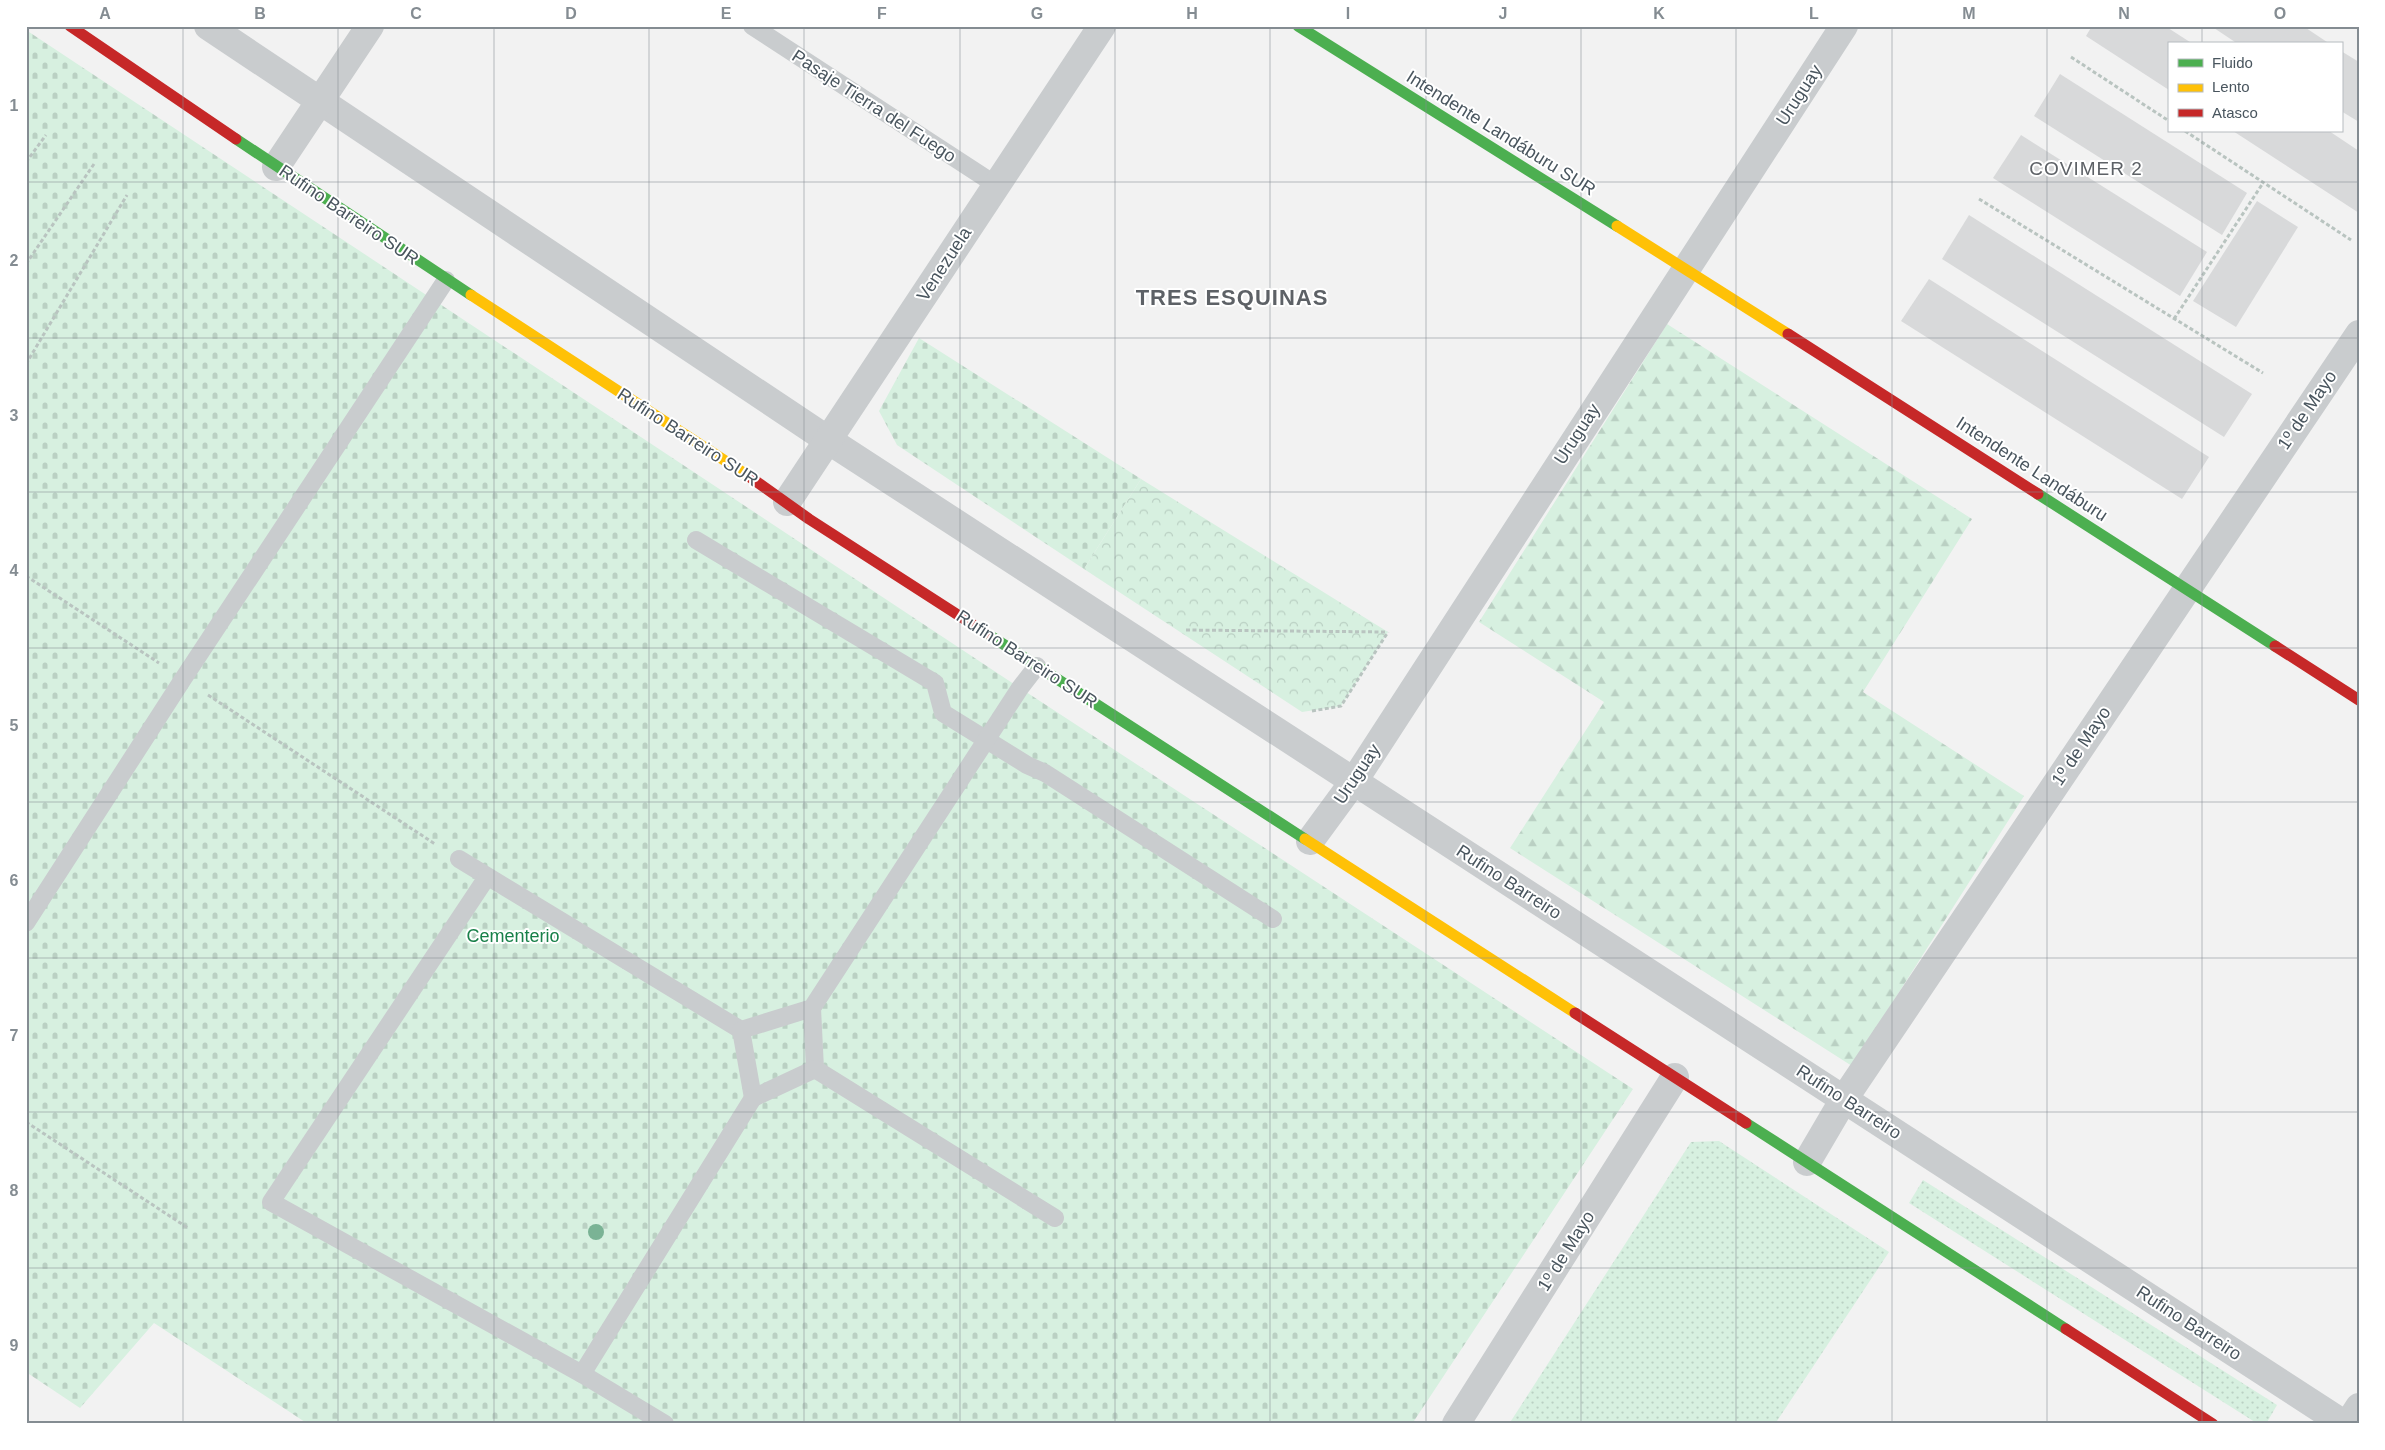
<svg xmlns="http://www.w3.org/2000/svg" width="2385" height="1450" font-family="Helvetica,sans-serif">
  <style>
    .grass { fill: url(#grass-dots) }
    .forest { fill: url(#forest-firs) }
    .cemetery { fill: url(#cemetery-stones) }
    .park { fill: url(#park-crowns) }
    .building { fill: #d8d9da }
    .lines { fill: none; stroke-linecap: round; stroke-linejoin: round }
    .path { stroke: #b9c4c0; stroke-width: 3; stroke-dasharray: 4 2.5; stroke-linecap: butt }
    .lane { stroke: #c9ccce; stroke-width: 18 }
    .street { stroke: #c9ccce; stroke-width: 28 }
    .fast { stroke: #4caf50; stroke-width: 11 }
    .slow { stroke: #ffc107; stroke-width: 11 }
    .jam { stroke: #c62828; stroke-width: 11 }
    .tree { fill: #7ab395 }
    .grid { fill: none; stroke: #848c92; stroke-width: 1; stroke-opacity: 0.55 }
    .labels { text-anchor: middle; dominant-baseline: central; stroke-width: 4; stroke-linejoin: round; paint-order: stroke }
    .street-label { font-size: 18px; fill: #49555e; stroke: #fff }
    .park-label { font-size: 18px; fill: #188049; stroke: #fff }
    .neighbourhood-label { font-size: 19px; letter-spacing: 1px; fill: #5d6166; stroke: #fff }
    .district-label { font-size: 22px; font-weight: bold; letter-spacing: 1px; fill: #5d6166; stroke: #fff }
    .neatline { fill: none; stroke: #848c92; stroke-width: 2 }
    .grid-label { font-size: 16px; text-anchor: middle; font-weight: bold; fill: #848c92 }
  </style>
  <defs>
    <pattern id="grass-dots" width="8" height="8" patternUnits="userSpaceOnUse" patternTransform="scale(1.25)"><rect width="8" height="8" fill="#d7f0e0"/><path d="M2 2h.1M6 6h.1" fill="none" stroke="#bad0c3" stroke-width="1.8" stroke-linecap="round"/></pattern>
    <pattern id="forest-firs" width="22" height="20" patternUnits="userSpaceOnUse" patternTransform="scale(1.25)"><rect width="22" height="20" fill="#d7f0e0"/><path d="M5 1l3.5 6h-7zM16 11l3.5 6h-7z" fill="#bad0c3"/></pattern>
    <pattern id="cemetery-stones" width="16" height="16" patternUnits="userSpaceOnUse" patternTransform="scale(1.25)"><rect width="16" height="16" fill="#d7f0e0"/><path d="M2 7V4a2 2 0 0 1 4 0v3zM10 15v-3a2 2 0 0 1 4 0v3z" fill="#bad0c3"/></pattern>
    <pattern id="park-crowns" width="20" height="18" patternUnits="userSpaceOnUse" patternTransform="scale(1.25)"><rect width="20" height="18" fill="#d7f0e0"/><path d="M2 6a3 3 0 1 1 6 0M12 15a3 3 0 1 1 6 0" fill="none" stroke="#bad0c3"/></pattern>
  </defs>
  <rect width="100%" height="100%" fill="#f2f2f2"/>
  <g class="grass">
    <path d="M1719,1141L1889,1252L1775,1424H1509L1691,1142Z"/>
    <path d="M1923,1180L2277,1405L2266,1424H2258L1909,1203Z"/>
  </g>
  <path class="forest" d="M1667,324L1972,519L1863,692L2024,796L1852,1066L1510,848L1604,702L1479,622Z"/>
  <g class="cemetery">
    <path d="M26,30L1020,688L1633,1089L1412,1424H308L154,1323L80,1408L26,1372Z"/>
    <path d="M919,338L1141,479L1084,569L897,445L879,411Z"/>
  </g>
  <path class="park" d="M1141,479L1388,632L1341,706L1302,712L1084,569Z"/>
  <g class="building">
    <path d="M2092,26H2165L2193,44H2169V90L2086,36Z"/>
    <path d="M2211,26H2303L2330,44H2238Z"/>
    <path d="M2341,51L2359,62V122L2341,111Z"/>
    <path d="M2060,74L2247,193L2222,235L2034,116Z"/>
    <path d="M2233,131H2329L2359,151V213Z"/>
    <path d="M2021,135L2207,252L2180,296L1993,178Z"/>
    <path d="M2257,201L2298,227L2236,327L2193,301Z"/>
    <path d="M1969,215L2252,394L2224,437L1942,259Z"/>
    <path d="M1929,279L2209,457L2182,499L1901,321Z"/>
  </g>
  <g class="lines">
    <g class="path">
      <path d="M2071,57L2169,121"/>
      <path d="M2185,131L2351,240"/>
      <path d="M26,162L46,135"/>
      <path d="M1979,199L2263,373"/>
      <path d="M26,264L94,164"/>
      <path d="M2174,319L2263,183"/>
      <path d="M26,364L127,195"/>
      <path d="M26,576L159,663"/>
      <path d="M1186,630L1387,632"/>
      <path d="M208,695L435,844"/>
      <path d="M1312,711L1341,706L1388,632"/>
      <path d="M26,1122L188,1228"/>
    </g>
    <g class="lane">
      <path d="M752,26L996,185"/>
      <path d="M696,540L935,683L943,713L1027,765L1045,773L1273,919"/>
      <path d="M459,859L741,1030"/>
      <path d="M487,877L271,1202L582,1374L665,1424"/>
      <path d="M26,923L183,679L446,280"/>
      <path d="M812,1008L741,1030L753,1098L815,1069L812,1008L1020,688L1037,666"/>
      <path d="M815,1069L1055,1218"/>
      <path d="M582,1374L753,1098"/>
    </g>
    <g class="street">
      <path d="M208,26L828,440L2344,1424"/>
      <path d="M276,167L370,26"/>
      <path d="M787,502L1102,26"/>
      <path d="M1310,841L1354,781L1844,26"/>
      <path d="M1807,1162L1844,1099L2359,334"/>
      <path d="M1456,1424L1675,1077"/>
      <path d="M2348,1424L2359,1407"/>
    </g>
    <g class="fast">
      <path d="M1298,26L1617,226"/>
      <path d="M236,139L471,295"/>
      <path d="M2038,494L2275,646"/>
      <path d="M986,633L1305,839"/>
      <path d="M1746,1123L2066,1329"/>
    </g>
    <g class="slow">
      <path d="M1617,226L1788,334"/>
      <path d="M471,295L750,477"/>
      <path d="M1305,839L1575,1013"/>
    </g>
    <g class="jam">
      <path d="M70,26L236,139"/>
      <path d="M1788,334L2038,494"/>
      <path d="M750,477L809,519L986,633"/>
      <path d="M2275,646L2359,700"/>
      <path d="M1575,1013L1746,1123"/>
      <path d="M2066,1329L2213,1424"/>
    </g>
  </g>
  <circle class="tree" cx="596" cy="1232" r="8"/>
  <path class="grid" d="M183,26V1424M338,26V1424M494,26V1424M649,26V1424M804,26V1424M960,26V1424M1115,26V1424M1270,26V1424M1426,26V1424M1581,26V1424M1736,26V1424M1892,26V1424M2047,26V1424M2202,26V44M2202,131V1424M26,182H2359M26,338H2359M26,492H2359M26,648H2359M26,802H2359M26,958H2359M26,1112H2359M26,1268H2359"/>
  <g class="labels">
    <g class="street-label">
      <text transform="translate(1799 95) rotate(-57)">Uruguay</text>
      <text transform="translate(874 106) rotate(33)">Pasaje Tierra del Fuego</text>
      <text transform="translate(1501 133) rotate(32)">Intendente Landáburu SUR</text>
      <text transform="translate(349 215) rotate(34)">Rufino Barreiro SUR</text>
      <text transform="translate(944 264) rotate(-57)">Venezuela</text>
      <text transform="translate(2307 410) rotate(-56)">1º de Mayo</text>
      <text transform="translate(1577 434) rotate(-57)">Uruguay</text>
      <text transform="translate(688 437) rotate(33)">Rufino Barreiro SUR</text>
      <text transform="translate(2032 469) rotate(33)">Intendente Landáburu</text>
      <text transform="translate(1027 659) rotate(33)">Rufino Barreiro SUR</text>
      <text transform="translate(2081 746) rotate(-56)">1º de Mayo</text>
      <text transform="translate(1357 774) rotate(-56)">Uruguay</text>
      <text transform="translate(1509 882) rotate(33)">Rufino Barreiro</text>
      <text transform="translate(1849 1102) rotate(33)">Rufino Barreiro</text>
      <text transform="translate(1566 1251) rotate(-58)">1º de Mayo</text>
      <text transform="translate(2189 1323) rotate(33)">Rufino Barreiro</text>
    </g>
    <g class="park-label">
      <text x="513" y="936">Cementerio</text>
    </g>
    <g class="neighbourhood-label">
      <text x="2086" y="168">COVIMER 2</text>
    </g>
    <g class="district-label">
      <text x="1232" y="297">TRES ESQUINAS</text>
    </g>
  </g>
  <rect width="2385" height="1450" fill="none" stroke="#ffffff" stroke-width="55"/>
  <rect x="2168" y="42" width="175" height="90" fill="#ffffff" stroke="#b6bbbf"/>
  <rect x="2178" y="59" width="25" height="8" fill="#4caf50" stroke="#b6bbbf"/>
  <text x="2212" y="68" font-size="15" fill="#49555e">Fluido</text>
  <rect x="2178" y="84" width="25" height="8" fill="#ffc107" stroke="#b6bbbf"/>
  <text x="2212" y="92" font-size="15" fill="#49555e">Lento</text>
  <rect x="2178" y="109" width="25" height="8" fill="#c62828" stroke="#b6bbbf"/>
  <text x="2212" y="118" font-size="15" fill="#49555e">Atasco</text>
  <rect x="28" y="28" width="2330" height="1394" class="neatline"/>
  <g class="grid-label">
    <text x="105" y="19">A</text>
    <text x="260" y="19">B</text>
    <text x="416" y="19">C</text>
    <text x="571" y="19">D</text>
    <text x="726" y="19">E</text>
    <text x="882" y="19">F</text>
    <text x="1037" y="19">G</text>
    <text x="1192" y="19">H</text>
    <text x="1348" y="19">I</text>
    <text x="1503" y="19">J</text>
    <text x="1659" y="19">K</text>
    <text x="1814" y="19">L</text>
    <text x="1969" y="19">M</text>
    <text x="2124" y="19">N</text>
    <text x="2280" y="19">O</text>
    <text x="14" y="111">1</text>
    <text x="14" y="266">2</text>
    <text x="14" y="421">3</text>
    <text x="14" y="576">4</text>
    <text x="14" y="731">5</text>
    <text x="14" y="886">6</text>
    <text x="14" y="1041">7</text>
    <text x="14" y="1196">8</text>
    <text x="14" y="1351">9</text>
  </g>
</svg>
